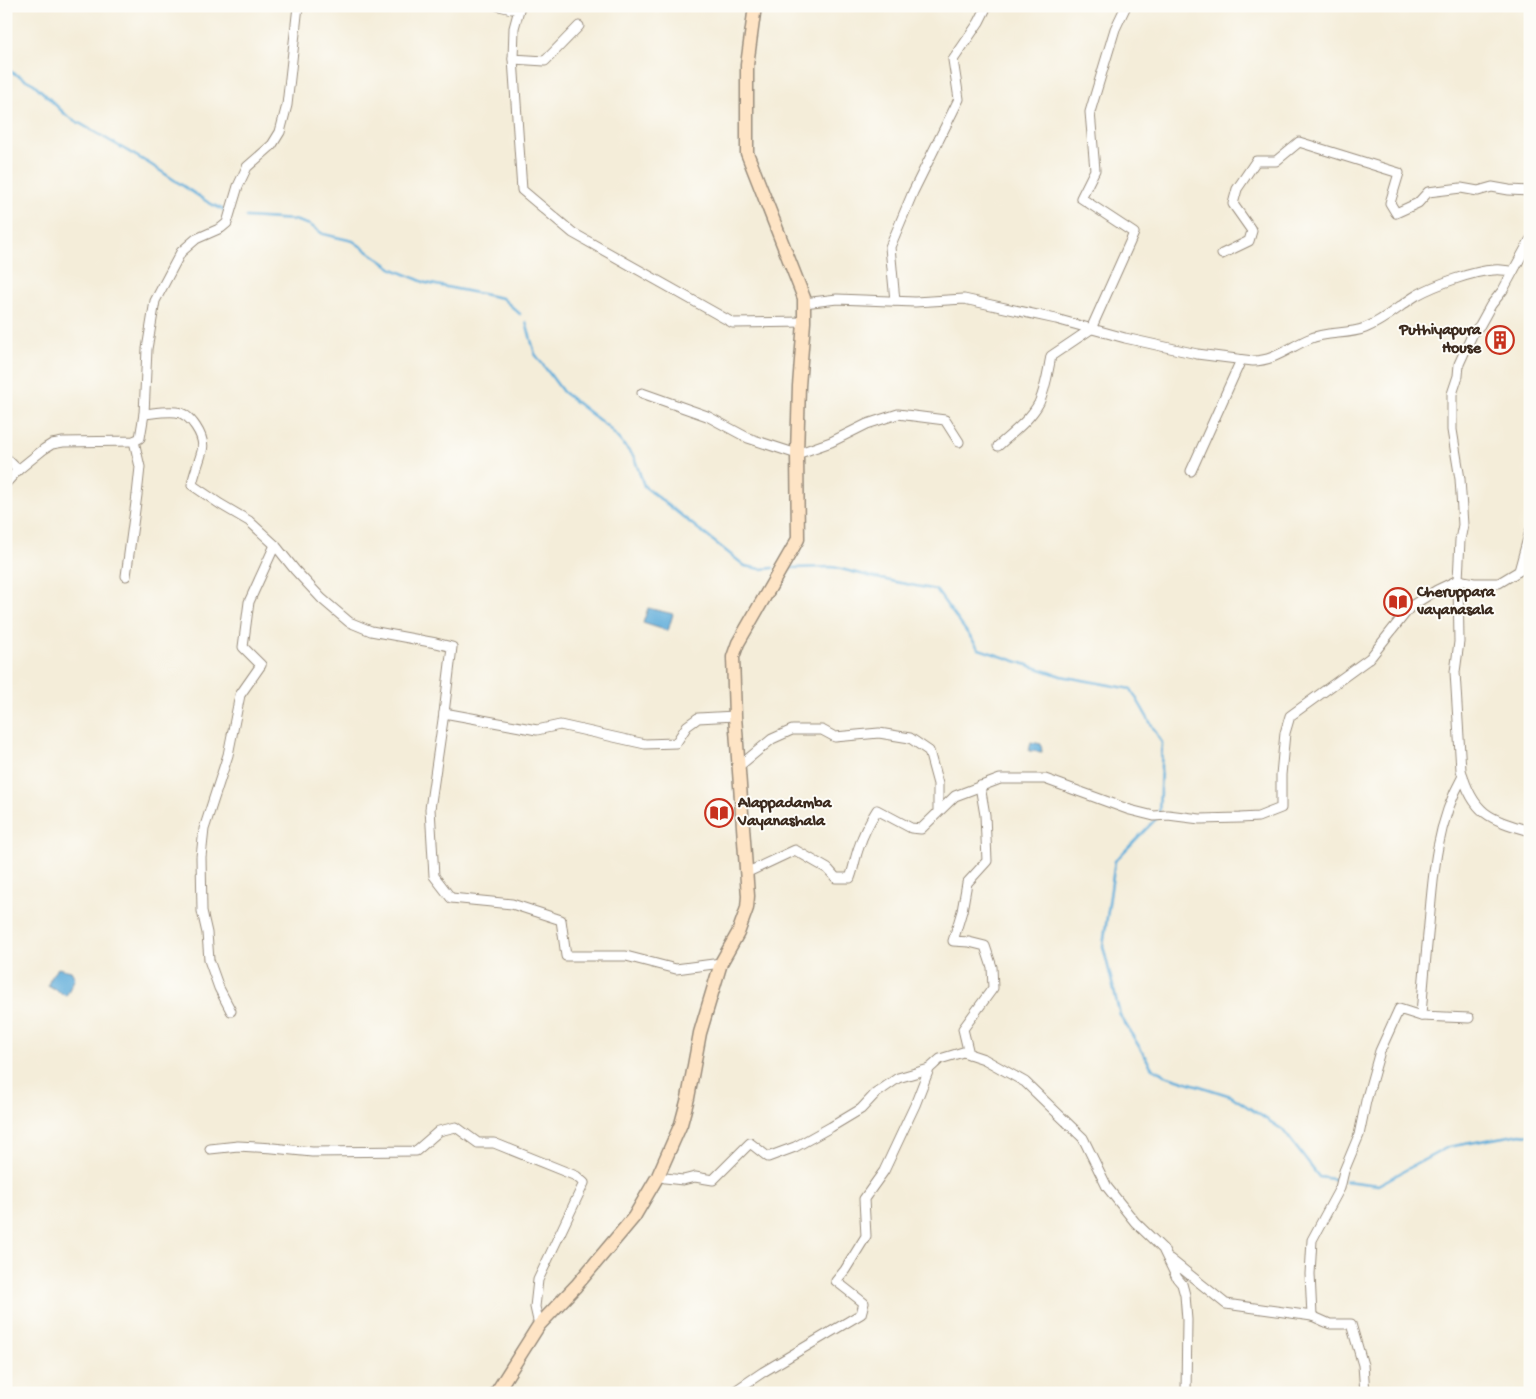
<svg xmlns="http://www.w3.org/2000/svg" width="1536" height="1399" font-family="'Gochi Hand',sans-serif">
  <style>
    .water { fill: #61adda; stroke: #4e6c7c }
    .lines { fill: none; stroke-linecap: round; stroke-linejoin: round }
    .stream { stroke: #61adda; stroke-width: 2.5 }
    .street-casing { stroke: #988c7c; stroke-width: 11 }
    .secondary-casing { stroke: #988c7c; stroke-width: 15 }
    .street { stroke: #fff; stroke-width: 9 }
    .secondary { stroke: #fee4c5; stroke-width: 12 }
    .labels { text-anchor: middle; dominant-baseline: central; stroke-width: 4; stroke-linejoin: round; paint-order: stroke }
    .poi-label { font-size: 16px; font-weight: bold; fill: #3b2a1e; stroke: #fdfcf7; text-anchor: start }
  </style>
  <rect width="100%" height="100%" fill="#fdfcf7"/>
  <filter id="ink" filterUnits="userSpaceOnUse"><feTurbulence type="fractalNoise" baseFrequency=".02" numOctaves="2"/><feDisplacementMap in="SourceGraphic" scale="10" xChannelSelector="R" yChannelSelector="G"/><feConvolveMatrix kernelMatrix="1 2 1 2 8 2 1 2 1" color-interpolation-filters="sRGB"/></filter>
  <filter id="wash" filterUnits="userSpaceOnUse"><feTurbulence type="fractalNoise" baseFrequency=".0096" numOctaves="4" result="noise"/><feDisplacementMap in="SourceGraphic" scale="20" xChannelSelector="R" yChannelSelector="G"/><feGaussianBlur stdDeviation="1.12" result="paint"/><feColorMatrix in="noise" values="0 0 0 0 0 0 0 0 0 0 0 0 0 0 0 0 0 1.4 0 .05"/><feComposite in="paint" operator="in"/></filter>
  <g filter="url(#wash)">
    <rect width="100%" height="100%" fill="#f4edd9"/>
    <g class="water">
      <path d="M648,608L673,614L668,631L643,623Z"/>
      <path d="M1031,742L1041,744L1042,752L1029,751Z"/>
      <path d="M58,968L71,971L75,978L66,996L48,985L51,976Z"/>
    </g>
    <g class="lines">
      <g class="stream">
        <path d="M6,69L34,84L67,116L150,164L209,203L226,211"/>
        <path d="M246,217L294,220L310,225L323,234L353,241L393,269L426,283L502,298L520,314"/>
        <path d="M526,322L535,354L563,392L608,427L634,457L644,486L745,566L761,569L773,568"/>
        <path d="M789,568L833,567L876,578L936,590L979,649L1061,676L1131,689L1162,743L1159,814"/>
        <path d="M1157,818L1115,861L1103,946L1120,1015L1152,1068L1168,1076L1231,1096L1283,1130L1319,1177L1340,1180"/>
        <path d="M1345,1181L1378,1185L1448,1147L1520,1134L1530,1135"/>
      </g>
    </g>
  </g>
  <g filter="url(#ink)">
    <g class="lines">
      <defs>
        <g id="street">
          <path d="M499,6L512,9"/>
          <path d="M520,6L514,28L513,59L545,61L579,26"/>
          <path d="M513,59L522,190L573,233L733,323L804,322"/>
          <path d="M1530,240L1503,290L1491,305L1480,325L1473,333L1459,364L1458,376L1452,394V430L1460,479L1463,525L1460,540L1458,580L1474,583H1499L1519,571L1530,531"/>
          <path d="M1222,254L1249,241L1252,231L1233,204L1237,189L1256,161H1276L1299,142L1399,173L1390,203L1396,213L1418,203L1428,192L1461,188L1478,191L1492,187L1509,190L1530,191"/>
          <path d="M895,301L890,247L913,192L959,99L953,60L979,22L987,6"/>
          <path d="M804,303L837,299L915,302L964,299L1056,319L1125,338L1197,354L1253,361C1274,361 1290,347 1309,339C1327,331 1347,335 1365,328C1385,320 1399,306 1417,295C1435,285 1473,271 1494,270C1500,269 1507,271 1513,271"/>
          <path d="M642,393L707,416L748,438L797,454L831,442L867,424L898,414L945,420L959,442"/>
          <path d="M144,414C154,413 165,411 176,412C190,413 206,437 202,451C199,463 194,473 192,485L220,504L249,521L275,545L295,570L322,599L349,622L371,631L436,643L452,647L444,713L537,730L560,725L645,744L676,743L687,726L698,718L735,716"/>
          <path d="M998,446C1012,433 1030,420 1039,403C1046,388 1048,371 1051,356L1091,329L1134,233L1081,198L1095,170L1090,112L1115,29L1126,6"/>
          <path d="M6,458L18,470"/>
          <path d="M1191,471L1241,360"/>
          <path d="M6,483L18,470L44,449L52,444L63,442L134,441L140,438L144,414L147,349L155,301L181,252L196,239L221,228L227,223L238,186L247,167L272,145L280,132L287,105L298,6"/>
          <path d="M1520,569L1530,571"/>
          <path d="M126,576L137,495L140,467L134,441"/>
          <path d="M444,713L430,809L434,876L451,898L512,904L561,920L566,956H626L676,969L721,963"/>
          <path d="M738,767L772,739L792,730H822L835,737L879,733L910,738L929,751L938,784V811"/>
          <path d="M1463,776C1437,822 1433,873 1429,924C1426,955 1423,986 1421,1016L1469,1018"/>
          <path d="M746,873L795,850L828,869L836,878H850C854,868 855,857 859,847C863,834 870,821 877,810L911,828L921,829L955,796L1000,779H1045L1130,810L1154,816L1168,815L1200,819L1240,818L1258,817L1281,808V775L1285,733L1290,716L1370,658L1411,606L1437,590L1458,580L1459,642L1455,672L1461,770C1473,814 1489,819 1530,831"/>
          <path d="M231,1011L219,988L209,960L207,933L202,911L201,857L204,829L228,755L240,695L261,665L243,647L249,602L275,545"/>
          <path d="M969,1054L963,1029L993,988L992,967L985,946L969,942L953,941L962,911L967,883L987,861L985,815L980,786"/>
          <path d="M210,1149L238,1146L273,1148L312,1152L416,1151L439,1131L456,1127L478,1143H494L576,1176L584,1183L538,1280L535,1307L539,1325"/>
          <path d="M658,1176L665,1178L683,1180L695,1177L713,1180L750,1143L768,1157L795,1147L831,1127L861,1109L875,1094L898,1078L929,1069L940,1059L963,1052L984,1059L1025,1082L1083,1138L1107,1187L1135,1222L1163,1249L1177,1278L1182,1284L1185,1295L1187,1320L1186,1393"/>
          <path d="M1170,1259L1226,1304L1312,1316"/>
          <path d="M732,1393L763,1372L861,1314L864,1303L836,1281L845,1270L866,1236L864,1199L884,1171L915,1105L929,1069"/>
          <path d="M1365,1393L1363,1365L1351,1324H1330L1312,1316L1310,1274L1312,1240L1340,1188L1344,1171L1359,1135L1366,1101L1380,1051L1399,1009L1421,1016"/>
        </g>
        <path id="secondary" d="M496,1393L539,1325L576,1286L634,1217L658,1176L681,1124L688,1098L700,1033L721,963L738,933L747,908L748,896L735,716L733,657L738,643L798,539L797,454L799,386L804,322V298L747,153V65L755,6"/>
      </defs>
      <use href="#street" class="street-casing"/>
      <use href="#secondary" class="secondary-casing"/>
      <use href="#street" class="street"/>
      <use href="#secondary" class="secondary"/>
    </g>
  </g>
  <defs>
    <symbol id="building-ring" viewBox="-11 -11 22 22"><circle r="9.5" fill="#fdfcf7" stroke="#c8321e" stroke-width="1.5"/><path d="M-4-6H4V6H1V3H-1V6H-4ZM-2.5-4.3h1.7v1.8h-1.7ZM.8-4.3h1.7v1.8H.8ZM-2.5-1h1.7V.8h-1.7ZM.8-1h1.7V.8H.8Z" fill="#c8321e"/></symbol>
    <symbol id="library-ring" viewBox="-11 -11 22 22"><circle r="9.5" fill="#fdfcf7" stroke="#c8321e" stroke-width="1.5"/><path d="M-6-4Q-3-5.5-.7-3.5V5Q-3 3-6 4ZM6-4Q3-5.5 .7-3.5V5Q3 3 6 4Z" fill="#c8321e"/></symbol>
  </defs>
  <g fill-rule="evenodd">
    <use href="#building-ring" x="1484" y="324" width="32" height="32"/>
    <use href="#library-ring" x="1382" y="586" width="32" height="32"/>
    <use href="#library-ring" x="703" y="797" width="32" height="32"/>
  </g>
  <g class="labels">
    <g class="poi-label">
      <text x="1481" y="331" text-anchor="end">Puthiyapura<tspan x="1481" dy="18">House</tspan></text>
      <text x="1417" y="593">Cheruppara<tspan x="1417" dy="18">vayanasala</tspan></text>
      <text x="738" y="804">Alappadamba<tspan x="738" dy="18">Vayanashala</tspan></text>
    </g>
  </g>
  <rect width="1536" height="1399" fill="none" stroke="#fdfcf7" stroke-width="25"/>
</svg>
